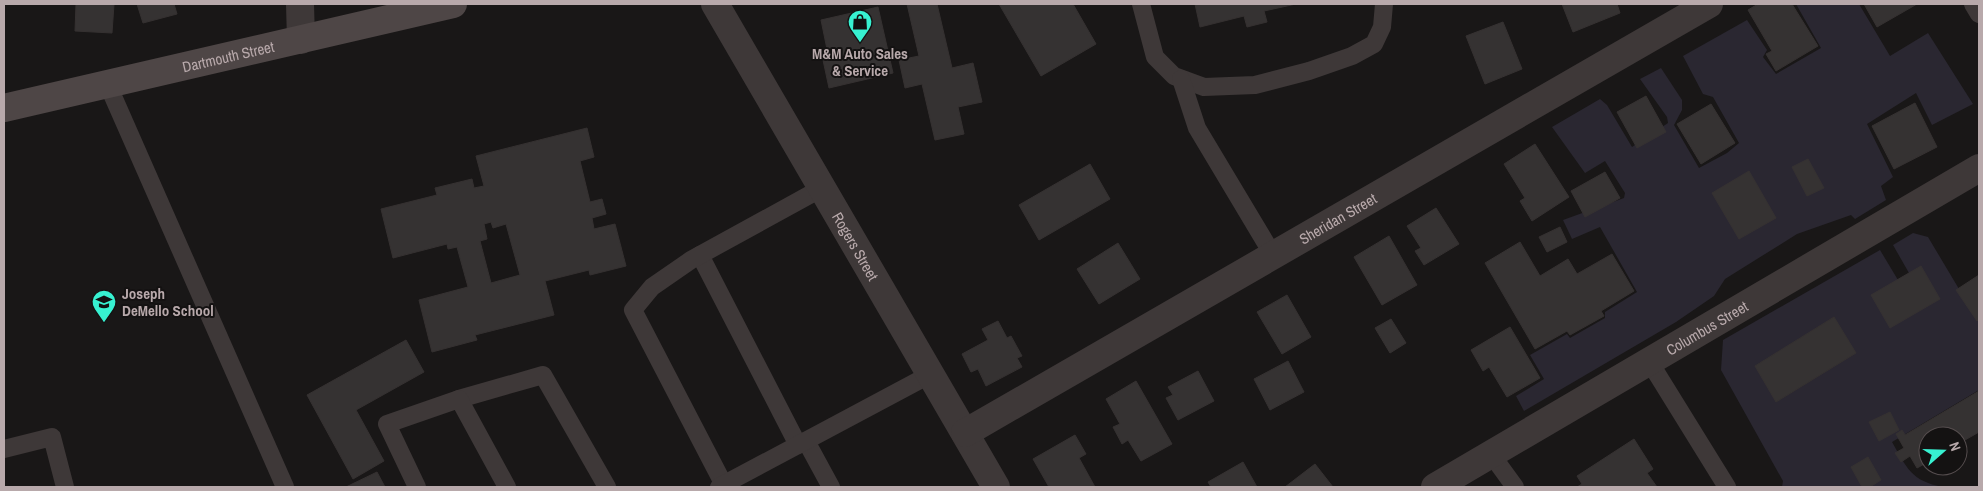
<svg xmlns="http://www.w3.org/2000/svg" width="1983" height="491" font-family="'Archivo Narrow',sans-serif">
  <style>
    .green { fill: #2a2731 }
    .building { fill: #353232; stroke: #353131; fill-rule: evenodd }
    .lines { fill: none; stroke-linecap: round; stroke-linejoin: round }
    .service { stroke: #3e3838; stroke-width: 18 }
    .minor { stroke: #3e3838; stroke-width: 28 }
    .secondary { stroke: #4e4646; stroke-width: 28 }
    .labels { text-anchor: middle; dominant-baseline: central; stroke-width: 4; stroke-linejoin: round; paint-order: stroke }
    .poi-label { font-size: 15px; font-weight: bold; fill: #b8a9ab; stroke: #141212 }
    .street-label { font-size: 15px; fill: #b8a9ab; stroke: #141212 }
  </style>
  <rect width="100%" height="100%" fill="#191717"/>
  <g class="green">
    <path d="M1796,4H1859L1890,56L1928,33L1973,104L1932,125L1916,93L1867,124L1893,177L1881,186L1886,200L1855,219L1851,215L1797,234L1725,279L1714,296L1676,322L1524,411L1516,396L1544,379L1530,355L1567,334L1570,338L1605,318V312L1637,292L1600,227L1572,239L1563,220L1624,198L1625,193L1605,161L1585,173L1552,127L1600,99L1607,105L1632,147L1668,123L1667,117L1640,79L1661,68L1682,100V110L1674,125L1699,168L1727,153L1739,143L1713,97L1703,94L1683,56L1747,20L1767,50L1763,57L1776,74L1821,48Z"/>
    <path d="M1913,233L1928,237L1959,289L1979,277V390L1892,442C1907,468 1911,481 1943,487H1782L1783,481L1721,370L1723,340L1880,250L1898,280L1909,273L1893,245Z"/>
  </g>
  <g class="building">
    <path d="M76,4H114L112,33L75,31Z"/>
    <path d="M137,4H174L177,14L143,23Z"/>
    <path d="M907,4H937L952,68L973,63L982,102L958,107L964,134L935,140L922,84L905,88L899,60L919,56Z"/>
    <path d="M999,4H1073L1096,44L1041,76Z"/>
    <path d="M1195,4H1296L1264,11L1267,22L1247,27L1244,16L1200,27Z"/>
    <path d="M1562,4H1617L1620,13L1573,32Z"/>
    <path d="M1758,4H1792L1818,46L1776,71L1766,54L1772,51L1748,10Z"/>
    <path d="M1864,4H1917L1877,27Z"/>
    <path d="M878,7L893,73L829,88L823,60L829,59L821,20Z"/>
    <path d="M1503,22L1522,69L1485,84L1466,36Z"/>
    <path d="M1646,96L1666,132L1637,148L1617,112Z"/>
    <path d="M1915,103L1937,147L1894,169L1872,126Z"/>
    <path d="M1711,104L1735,143L1701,164L1677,124Z"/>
    <path d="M587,128L594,157L580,161L590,202L602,199L606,214L592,218L594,229L615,224L626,266L590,275L589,270L545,281L554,315L475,335L477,340L432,352L419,300L468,287L457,247L448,249L447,244L393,258L381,209L437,195L435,188L472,179L474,188L484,186L476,156ZM491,222L493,228L506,224L520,275L491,283L480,241L487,239L484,224Z"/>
    <path d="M1535,144L1569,197L1532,221L1520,201L1525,198L1504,164Z"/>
    <path d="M1808,159L1824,188L1807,196L1792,167Z"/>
    <path d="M1090,164L1110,199L1039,240L1019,205Z"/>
    <path d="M1749,171L1776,218L1739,239L1712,193Z"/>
    <path d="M1605,172L1620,198L1585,217L1571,191Z"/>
    <path d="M1436,208L1459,244L1424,265L1415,251L1421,248L1407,226Z"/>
    <path d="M1560,227L1567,242L1547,252L1539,237Z"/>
    <path d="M1389,236L1417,285L1382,305L1354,257Z"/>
    <path d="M1520,242L1540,276L1568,259L1577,274L1612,254L1634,291L1601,311L1604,316L1570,335L1567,331L1535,349L1485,263Z"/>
    <path d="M1118,243L1140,279L1099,304L1077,269Z"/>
    <path d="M1921,266L1940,299L1890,328L1871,295Z"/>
    <path d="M1979,275V319L1977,321L1956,290Z"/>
    <path d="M1287,295L1311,337L1282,354L1257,312Z"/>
    <path d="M1834,317L1856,353L1776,402L1755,366Z"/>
    <path d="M1391,319L1406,343L1390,353L1375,328Z"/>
    <path d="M998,321L1007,338L1011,336L1022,356L1017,358L1022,367L986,386L978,369L971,372L962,354L988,340L982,329Z"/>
    <path d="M1510,327L1540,378L1507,397L1489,367L1483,371L1471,350Z"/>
    <path d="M406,340L424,372L356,410L384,461L353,479L307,395Z"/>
    <path d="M1288,361L1304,392L1270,410L1254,379Z"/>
    <path d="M1198,371L1214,401L1178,420L1166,398L1173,395L1168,387Z"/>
    <path d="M1136,381L1172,444L1141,461L1128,440L1122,444L1113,427L1120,424L1106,399Z"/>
    <path d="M1979,391V432L1958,444V436H1928V462L1917,468L1910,456L1901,462L1895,453L1904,448L1896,434L1902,430L1905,435Z"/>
    <path d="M1890,412L1899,430L1879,441L1869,422Z"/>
    <path d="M1075,435L1086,454L1079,458L1095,487H1049L1033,459Z"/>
    <path d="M1634,439L1653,469L1647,473L1657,487H1577L1582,484L1577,476Z"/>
    <path d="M1868,457L1881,480L1870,487H1862L1851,467Z"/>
    <path d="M1243,462L1257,487H1211L1208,482Z"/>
    <path d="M1315,464L1333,487H1285Z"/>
    <path d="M377,472L385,487H346Z"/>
  </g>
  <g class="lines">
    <g class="service">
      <path d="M1141,4L1155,57L1174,76L1204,87L1255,85L1309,71L1352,56L1374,44L1382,27L1384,4"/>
      <path d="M1973,4L1979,14"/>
      <path d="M1181,79L1197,128L1273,255"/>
      <path d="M108,85L285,487"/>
      <path d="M700,255L798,445"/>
      <path d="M1649,361L1727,487"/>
      <path d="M459,399L543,375L607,487"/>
      <path d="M806,441L831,487"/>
      <path d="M4,449L52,437L65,487"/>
      <path d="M1491,454L1515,487"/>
      <path d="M724,485L633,310L652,287L691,260L822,188"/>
      <path d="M417,487L387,424L459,399L507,487"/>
      <path d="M719,487L931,374"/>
    </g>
    <g class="minor">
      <path d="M300,4L301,40"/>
      <path id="s1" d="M715,4L996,487"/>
      <path id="s2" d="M965,433L1709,4"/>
      <path id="s3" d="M1435,487L1979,168"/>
    </g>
    <path class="secondary" id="s4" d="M4,108L453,4"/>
  </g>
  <defs>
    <symbol id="shop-pin" viewBox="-11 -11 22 30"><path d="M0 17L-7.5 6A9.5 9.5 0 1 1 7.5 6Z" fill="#37f1d1" stroke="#141212"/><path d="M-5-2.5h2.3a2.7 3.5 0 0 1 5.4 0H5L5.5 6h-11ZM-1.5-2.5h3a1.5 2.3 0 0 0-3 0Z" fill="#111"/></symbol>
    <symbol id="school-pin" viewBox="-11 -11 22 30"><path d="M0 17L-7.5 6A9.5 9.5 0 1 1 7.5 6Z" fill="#37f1d1" stroke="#141212"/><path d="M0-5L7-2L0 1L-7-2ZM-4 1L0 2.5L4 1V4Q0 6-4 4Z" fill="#111"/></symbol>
  </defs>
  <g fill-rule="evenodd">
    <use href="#shop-pin" x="846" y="8" width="28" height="38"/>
    <use href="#school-pin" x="90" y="288" width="28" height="38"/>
  </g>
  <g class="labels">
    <g class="poi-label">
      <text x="860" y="53">M&amp;M Auto Sales<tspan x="860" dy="17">&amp; Service</tspan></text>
      <text x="122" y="293" text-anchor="start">Joseph<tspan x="122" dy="17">DeMello School</tspan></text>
    </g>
    <g class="street-label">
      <text stroke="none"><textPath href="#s4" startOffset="230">Dartmouth Street</textPath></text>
      <text stroke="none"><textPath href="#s2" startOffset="430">Sheridan Street</textPath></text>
      <text stroke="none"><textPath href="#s1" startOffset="280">Rogers Street</textPath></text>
      <text stroke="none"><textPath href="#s3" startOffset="315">Columbus Street</textPath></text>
    </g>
  </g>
  <rect width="1983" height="491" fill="none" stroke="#b8a9ab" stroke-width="10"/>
  <g transform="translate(1943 451) rotate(70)"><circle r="24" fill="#141212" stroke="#564e4f"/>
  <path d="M0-4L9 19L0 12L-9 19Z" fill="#37f1d1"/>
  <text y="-8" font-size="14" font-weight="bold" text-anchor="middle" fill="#b8a9ab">N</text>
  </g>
</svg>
